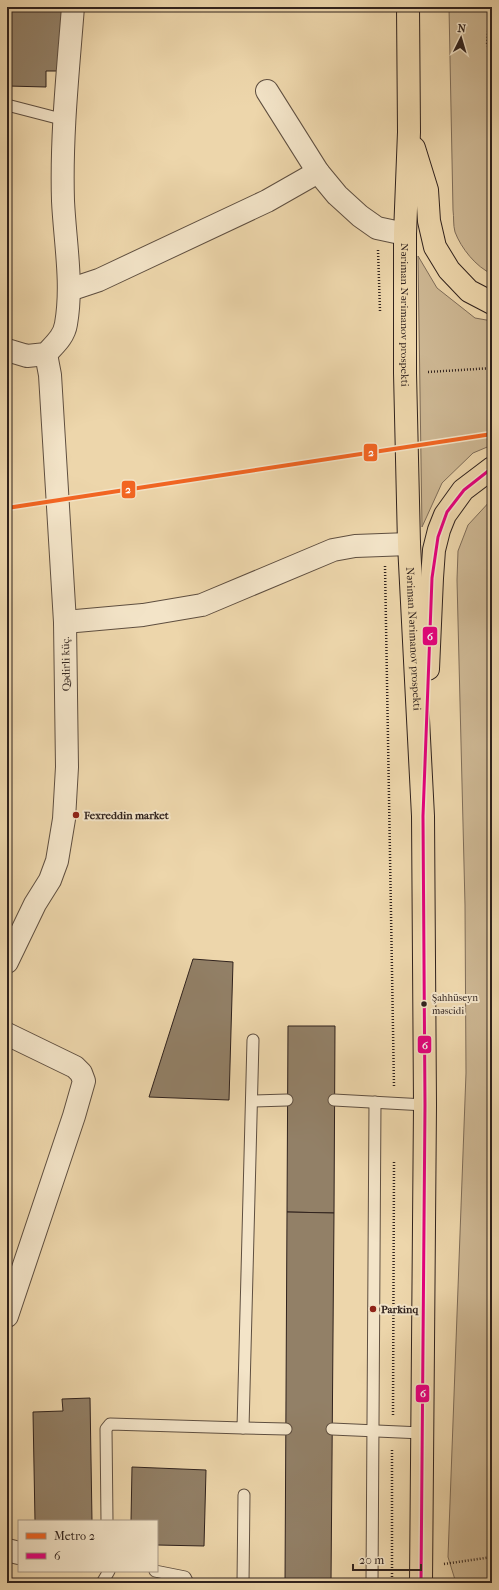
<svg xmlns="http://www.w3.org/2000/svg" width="499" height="1590" font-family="'IM FELL French Canon',serif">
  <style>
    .green { fill: #cdb793; stroke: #7e6c58 }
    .building { fill: #928067; stroke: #30221d }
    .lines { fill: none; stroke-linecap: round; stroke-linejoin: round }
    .lane-casing { stroke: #5f4f40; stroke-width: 13 }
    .street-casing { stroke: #5f4f40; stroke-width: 24 }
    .primary-casing { stroke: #30221d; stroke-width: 24 }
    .path { stroke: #30221d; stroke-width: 2.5; stroke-dasharray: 1 2; stroke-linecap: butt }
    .lane { stroke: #f3e4c8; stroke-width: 11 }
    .street { stroke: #f3e4c8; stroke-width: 22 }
    .primary { stroke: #edd6ab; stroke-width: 22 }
    .bus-1-casing { stroke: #f3e4c8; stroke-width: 6 }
    .bus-1 { stroke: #e5007d; stroke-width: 3 }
    .metro-1-casing { stroke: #f3e4c8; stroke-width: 7 }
    .metro-1 { stroke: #f26522; stroke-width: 4 }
    .poi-dot { fill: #8f2418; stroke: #f3e4c8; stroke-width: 1.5 }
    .bus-dot { fill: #30221d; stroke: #f3e4c8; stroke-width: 1.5 }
    .labels { text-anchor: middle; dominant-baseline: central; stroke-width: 4; stroke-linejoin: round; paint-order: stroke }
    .bus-label { font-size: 10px; fill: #30221d; stroke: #f3e4c8; text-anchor: start }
    .street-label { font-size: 11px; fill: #30221d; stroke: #f3e4c8 }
    .poi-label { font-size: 11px; font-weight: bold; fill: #30221d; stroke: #f3e4c8; text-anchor: start }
    .line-badge { stroke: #f3e4c8; stroke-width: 1.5 }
    .badge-label { font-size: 11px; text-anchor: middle; font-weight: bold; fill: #fff }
  </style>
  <rect width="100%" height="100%" fill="#edd6ab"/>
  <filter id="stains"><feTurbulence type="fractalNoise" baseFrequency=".005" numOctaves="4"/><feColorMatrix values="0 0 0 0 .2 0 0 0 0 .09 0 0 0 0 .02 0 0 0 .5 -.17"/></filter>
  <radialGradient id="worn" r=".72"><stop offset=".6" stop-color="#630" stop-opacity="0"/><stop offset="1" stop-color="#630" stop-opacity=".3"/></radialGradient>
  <g class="green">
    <path d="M449,7H492V274C476,267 461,248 455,232C453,225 454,217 453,210Z"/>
    <path d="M418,256L437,288L475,318L492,321V445L473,453L442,483L422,527Z"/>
    <path d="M492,499V1583H456L448,1557L466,1073L465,905L457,580L458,551L468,525Z"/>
  </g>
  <g class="building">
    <path d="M7,7H63V71H46V87L8,86Z"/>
    <path d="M193,959L233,962L229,1100L149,1097Z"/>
    <path d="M288,1026H335L334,1213L287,1212Z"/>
    <path d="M287,1212L334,1213L331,1583H285Z"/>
    <path d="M90,1398L92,1521H35L33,1412L63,1411L62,1399Z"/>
    <path d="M132,1467L206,1470L204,1546L157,1545V1521H131Z"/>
  </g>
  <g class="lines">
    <defs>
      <g id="lane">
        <path d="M7,105L65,120"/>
        <path d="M334,1100L425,1105"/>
        <path d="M252,1101L287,1100"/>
        <path d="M243,1428L286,1429"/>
        <path d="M332,1429L422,1433"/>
        <path d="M107,1521L106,1429L110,1424L243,1428L253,1040"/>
        <path d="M155,1571L185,1577L188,1583"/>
        <path d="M102,1583L109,1571"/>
        <path d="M243,1583L244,1495"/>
        <path d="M372,1583L375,1102"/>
      </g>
      <g id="street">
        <path d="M267,91L318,172L337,195L360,216L377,228L405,234"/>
        <path d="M69,290L99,280L267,201L318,172"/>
        <path d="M7,350L27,356L46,354C54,345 64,337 66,324C73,284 65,242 63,201C61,136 68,71 73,7"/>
        <path d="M65,622L143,615L202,605L333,550L355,546L409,544"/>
        <path d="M7,962L35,904L50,880L57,861L64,819L67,767L65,622L50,375L46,354"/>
        <path d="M7,1034L75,1067L81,1073L84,1081L74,1116L7,1316"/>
        <path d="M7,1550L19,1553"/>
      </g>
      <g id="primary">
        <path id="s1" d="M408,7L409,132L405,234V373L409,544L423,816L425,1105L421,1583"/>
        <path d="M414,148L427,190L429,221L435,247L449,270L469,291L492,303"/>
        <path d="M428,669L432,578L434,550L439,530L445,515L463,490L492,468"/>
      </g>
    </defs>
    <use href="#lane" class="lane-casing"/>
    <use href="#street" class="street-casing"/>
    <use href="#primary" class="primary-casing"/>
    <g class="path">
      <path d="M492,17L489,21L487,45L492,51"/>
      <path d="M378,250L380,311"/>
      <path d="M428,372L492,368"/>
      <path d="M385,566L394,1087"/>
      <path d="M393,1415L394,1162"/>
      <path d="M444,1564L492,1557"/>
      <path d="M392,1583V1448"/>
    </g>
    <use href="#lane" class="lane"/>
    <use href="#street" class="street"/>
    <use href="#primary" class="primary"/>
    <defs>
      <path id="bus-1" d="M421,1583L425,1105L423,816L432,578L438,537L447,512L464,490L492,468"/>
    </defs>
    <use href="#bus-1" class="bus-1-casing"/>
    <use href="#bus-1" class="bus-1"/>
    <defs>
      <path id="metro-1" d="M7,508L492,434"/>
    </defs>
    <use href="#metro-1" class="metro-1-casing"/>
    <use href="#metro-1" class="metro-1"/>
  </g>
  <g class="poi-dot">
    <circle cx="76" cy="815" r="4"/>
    <circle cx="373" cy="1309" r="4"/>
  </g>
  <circle class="bus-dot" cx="424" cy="1004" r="3.5"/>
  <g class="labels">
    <g class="bus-label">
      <text x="432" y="998">Şahhüseyn<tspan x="432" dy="13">məscidi</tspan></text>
    </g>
    <g class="street-label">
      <text stroke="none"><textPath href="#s1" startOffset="308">Nəriman Nərimanov prospekti</textPath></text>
      <text stroke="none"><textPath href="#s1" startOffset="632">Nəriman Nərimanov prospekti</textPath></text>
      <text transform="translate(66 664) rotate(-91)">Qədirli küç.</text>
    </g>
    <g class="poi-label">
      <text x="84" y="815">Fexreddin market</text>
      <text x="381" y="1309">Parkinq</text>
    </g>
  </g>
  <g class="line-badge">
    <rect x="363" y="443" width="15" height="19" rx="4" fill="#f26522"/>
    <rect x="121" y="480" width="15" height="19" rx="4" fill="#f26522"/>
    <rect x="422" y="626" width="16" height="20" rx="4" fill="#e5007d"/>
    <rect x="417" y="1035" width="15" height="19" rx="4" fill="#e5007d"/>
    <rect x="415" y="1384" width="15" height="19" rx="4" fill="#e5007d"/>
  </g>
  <g class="badge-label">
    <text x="371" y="456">2</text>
    <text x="128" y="493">2</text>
    <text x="430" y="640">6</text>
    <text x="425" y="1049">6</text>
    <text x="423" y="1397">6</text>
  </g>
  <rect width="499" height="1590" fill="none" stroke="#edd6ab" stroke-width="24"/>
  <rect x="8" y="8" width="483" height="1574" fill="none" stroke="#30221d" stroke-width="2"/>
  <rect x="12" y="12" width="475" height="1566" fill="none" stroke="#30221d"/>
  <rect x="18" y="1520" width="140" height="52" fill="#f3e4c8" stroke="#a59684"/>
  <rect x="26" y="1533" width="20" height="6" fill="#f26522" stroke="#a59684"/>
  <text x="54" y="1540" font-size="12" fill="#30221d">Metro 2</text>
  <rect x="26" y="1553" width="20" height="6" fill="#e5007d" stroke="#a59684"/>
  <text x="54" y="1560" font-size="12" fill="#30221d">6</text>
  <g transform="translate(461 38) rotate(5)" stroke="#f3e4c8" stroke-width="3" paint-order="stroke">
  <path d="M0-3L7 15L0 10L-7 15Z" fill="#30221d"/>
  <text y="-6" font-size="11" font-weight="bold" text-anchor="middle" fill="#30221d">N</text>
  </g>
  <path d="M353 1564v6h68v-6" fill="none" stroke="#30221d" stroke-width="2"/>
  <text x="359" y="1564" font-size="12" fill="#30221d" stroke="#f3e4c8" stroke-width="3" paint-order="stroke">20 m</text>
  <rect width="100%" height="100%" filter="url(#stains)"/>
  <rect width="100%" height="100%" fill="url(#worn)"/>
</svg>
